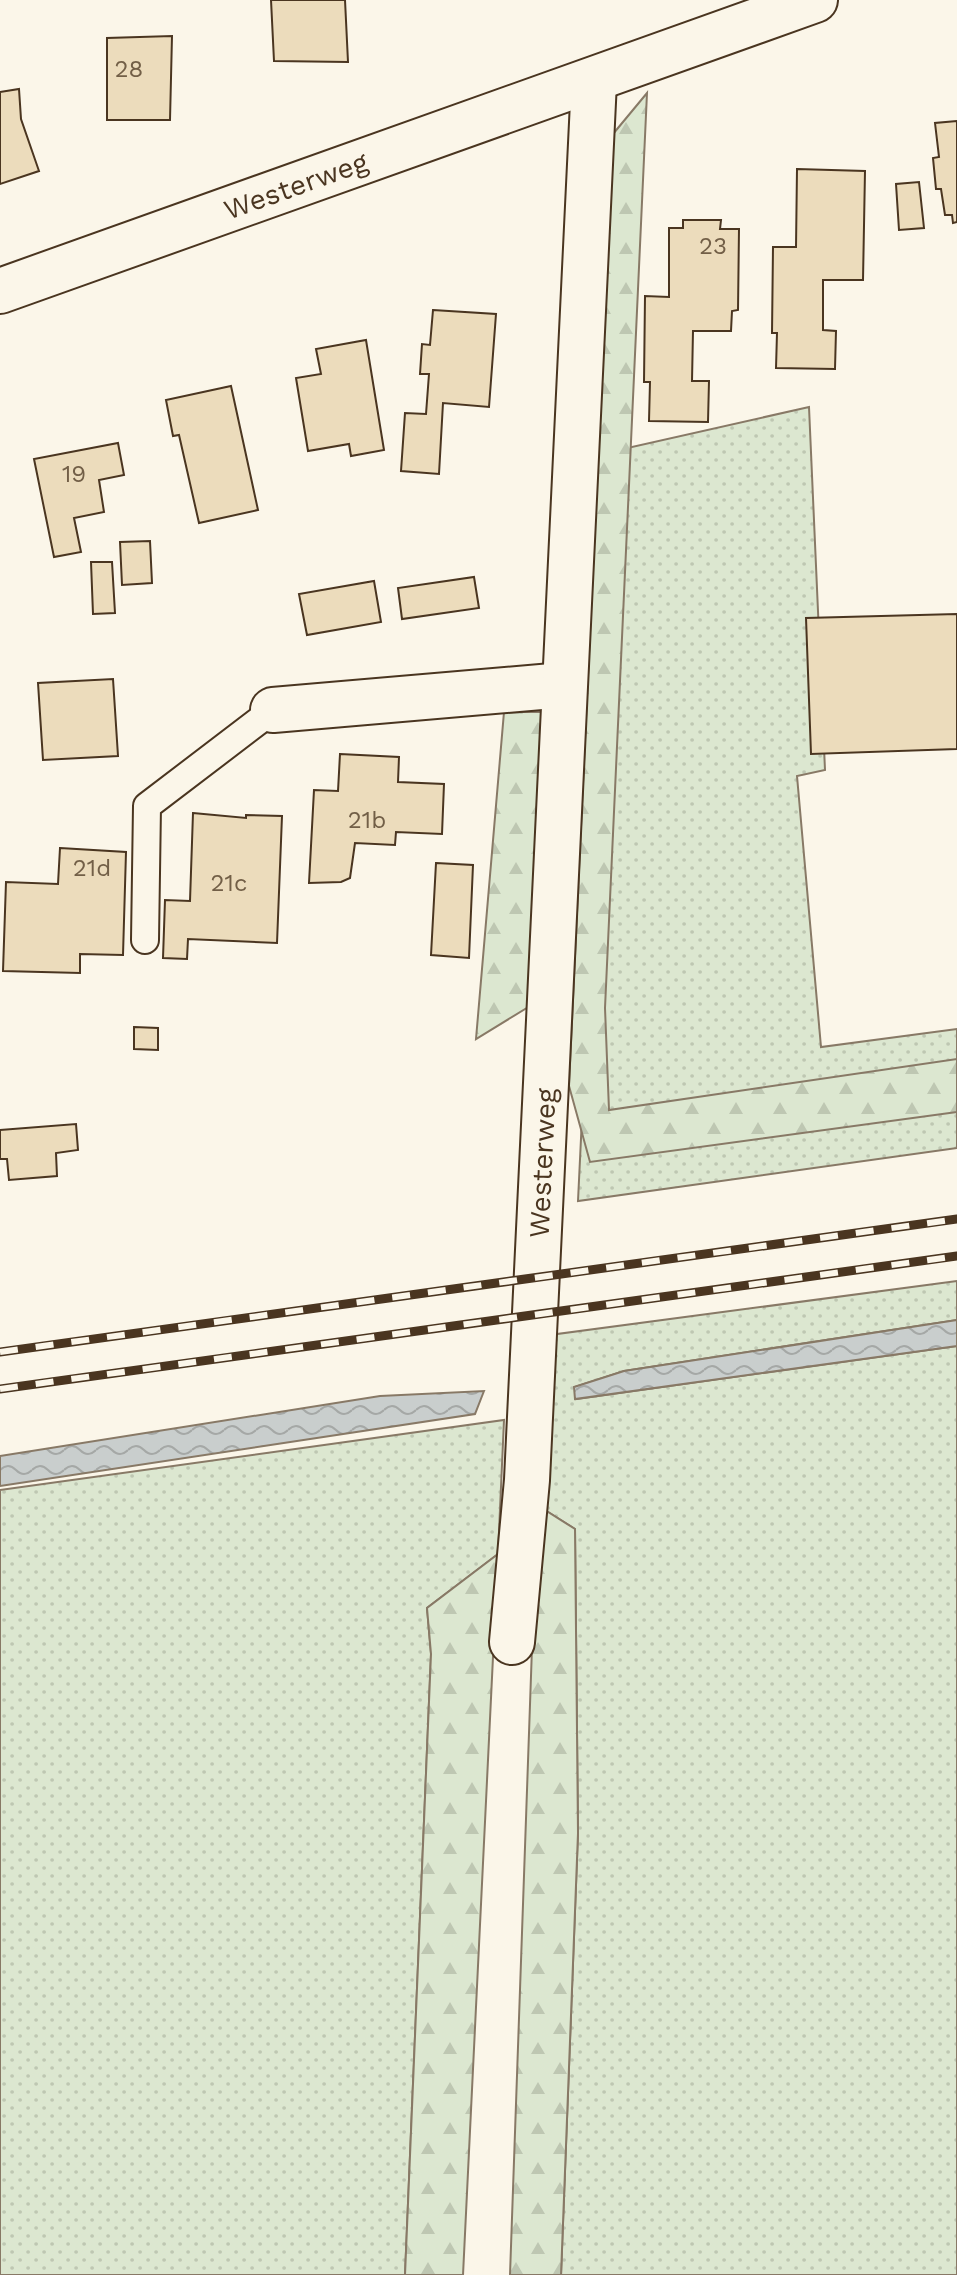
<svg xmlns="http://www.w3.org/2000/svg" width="957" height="2275" font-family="'Work Sans',sans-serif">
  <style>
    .grass { fill: url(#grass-dots); stroke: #887966; stroke-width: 2 }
    .forest { fill: url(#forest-firs); stroke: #887966; stroke-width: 2 }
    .water { fill: url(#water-waves); stroke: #887966; stroke-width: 2 }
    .building { fill: #ecdcbc; stroke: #4a3520; stroke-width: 2 }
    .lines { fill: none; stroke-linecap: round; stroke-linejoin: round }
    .lane-casing { stroke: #4a3520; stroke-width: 30 }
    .street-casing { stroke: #4a3520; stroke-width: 48 }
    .lane { stroke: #fbf6e9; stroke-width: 26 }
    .street { stroke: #fbf6e9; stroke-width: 44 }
    .rail-casing { stroke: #4a3520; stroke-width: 9 }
    .rail { stroke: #fbf6e9; stroke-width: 6; stroke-dasharray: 18; stroke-linecap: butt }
    .labels { text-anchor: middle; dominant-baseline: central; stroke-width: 6; stroke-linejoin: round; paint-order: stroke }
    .number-label { font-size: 24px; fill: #725f47 }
    .street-label { font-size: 28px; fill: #4a3520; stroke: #fbf6e9 }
  </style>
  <defs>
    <pattern id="grass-dots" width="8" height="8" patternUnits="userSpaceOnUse" patternTransform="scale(2)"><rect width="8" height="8" fill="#dce7d0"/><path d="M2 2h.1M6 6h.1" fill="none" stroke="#bec7b2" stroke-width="1.8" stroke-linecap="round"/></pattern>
    <pattern id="forest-firs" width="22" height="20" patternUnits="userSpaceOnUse" patternTransform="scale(2)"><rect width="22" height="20" fill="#dce7d0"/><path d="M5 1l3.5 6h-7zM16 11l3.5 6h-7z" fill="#bec7b2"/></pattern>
    <pattern id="water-waves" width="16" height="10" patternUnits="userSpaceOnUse" patternTransform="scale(2)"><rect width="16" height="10" fill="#c9cecd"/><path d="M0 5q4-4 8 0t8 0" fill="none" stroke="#a5a8a6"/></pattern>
  </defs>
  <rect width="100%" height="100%" fill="#fbf6e9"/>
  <g class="grass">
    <path d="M809,407L825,770L797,776L821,1047L957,1029V1148L578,1201L614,451Z"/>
    <path d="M957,1281V1320L624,1371L575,1387L576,1399L957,1346V2275H561L578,1833L575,1529L537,1505L550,1335Z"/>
    <path d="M504,1420L498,1554L427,1608L431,1654L405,2275H0V1490Z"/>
  </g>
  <g class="forest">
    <path d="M647,93L605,1008L609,1110L957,1059V1112L590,1162L569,1086L613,134Z"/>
    <path d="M504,712H549L530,1006L476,1039Z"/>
    <path d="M537,1505L575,1529L578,1833L561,2275H510Z"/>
    <path d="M498,1554L463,2275H405L431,1654L427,1608Z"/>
  </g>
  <g class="water">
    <path d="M957,1320V1346L575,1399L574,1387L624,1371Z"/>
    <path d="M484,1391L475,1414L0,1486V1456L380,1396Z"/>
  </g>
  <g class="building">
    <path d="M271,0H345L348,62L274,61Z"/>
    <path d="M172,36L170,120H107V38Z"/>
    <path d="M19,89L21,119L39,171L0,184V92Z"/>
    <path d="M957,121V222L953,223L952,215H945L941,189H936L933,158L939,157L935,123Z"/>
    <path d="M797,169L865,171L863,280H823V330L836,331L835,369L776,368L777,333H772L773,247H796Z"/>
    <path d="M919,182L924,228L899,230L896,184Z"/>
    <path d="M683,220H721L720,229H739L738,310L732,311L731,331H693L692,381H709L708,422L649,421L650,382H644L645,296L669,297V228H683Z"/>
    <path d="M433,310L496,314L489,407L443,403L439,474L401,471L405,413L426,414L429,374H420L422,344L430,345Z"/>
    <path d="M366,340L384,450L351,456L349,444L308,451L296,378L321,374L316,349Z"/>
    <path d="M231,386L258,510L199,523L179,435L173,436L166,400Z"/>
    <path d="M118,443L124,475L99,480L104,512L74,518L81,552L54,557L34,459Z"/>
    <path d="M150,541L152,583L122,585L120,542Z"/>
    <path d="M91,562H112L115,613L93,614Z"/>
    <path d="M474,577L479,608L402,619L398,588Z"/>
    <path d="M374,581L381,622L307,635L299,594Z"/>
    <path d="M957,614V749L811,754L806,618Z"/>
    <path d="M113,679L118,756L43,760L38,683Z"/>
    <path d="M340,754L399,757L398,782L444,784L442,834L396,832L395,845L355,843L350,878L341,882L309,883L314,790L338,791Z"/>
    <path d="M193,813L246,818V815L282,816L277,943L188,939L187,959L163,958L165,900L190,901Z"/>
    <path d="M60,848L126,852L123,955L80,954V973L3,971L6,882L58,884Z"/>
    <path d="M436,863L473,865L469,958L431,955Z"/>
    <path d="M134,1027L158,1028V1050L134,1049Z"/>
    <path d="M76,1124L78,1150L56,1153L57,1176L9,1180L7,1159H0V1130Z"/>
  </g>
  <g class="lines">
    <defs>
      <path id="lane" d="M145,940L147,806L273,710"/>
      <g id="street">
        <path id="s1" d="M0,291L815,0"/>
        <path d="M273,710L564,685"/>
        <path id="s2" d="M512,1642L527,1480L594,81"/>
      </g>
    </defs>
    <use href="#lane" class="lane-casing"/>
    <use href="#street" class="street-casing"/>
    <use href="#lane" class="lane"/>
    <use href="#street" class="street"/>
    <defs>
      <g id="rail">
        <path d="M0,1352L957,1219"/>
        <path d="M0,1389L957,1256"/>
      </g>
    </defs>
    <use href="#rail" class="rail-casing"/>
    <use href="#rail" class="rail"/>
  </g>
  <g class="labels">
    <g class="number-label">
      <text x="129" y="69">28</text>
      <text x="713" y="246">23</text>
      <text x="74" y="474">19</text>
      <text x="367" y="820">21b</text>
      <text x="92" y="868">21d</text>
      <text x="229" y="883">21c</text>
    </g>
    <g class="street-label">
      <text stroke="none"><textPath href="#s1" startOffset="314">Westerweg</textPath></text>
      <text stroke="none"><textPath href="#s2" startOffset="480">Westerweg</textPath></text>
    </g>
  </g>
</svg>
